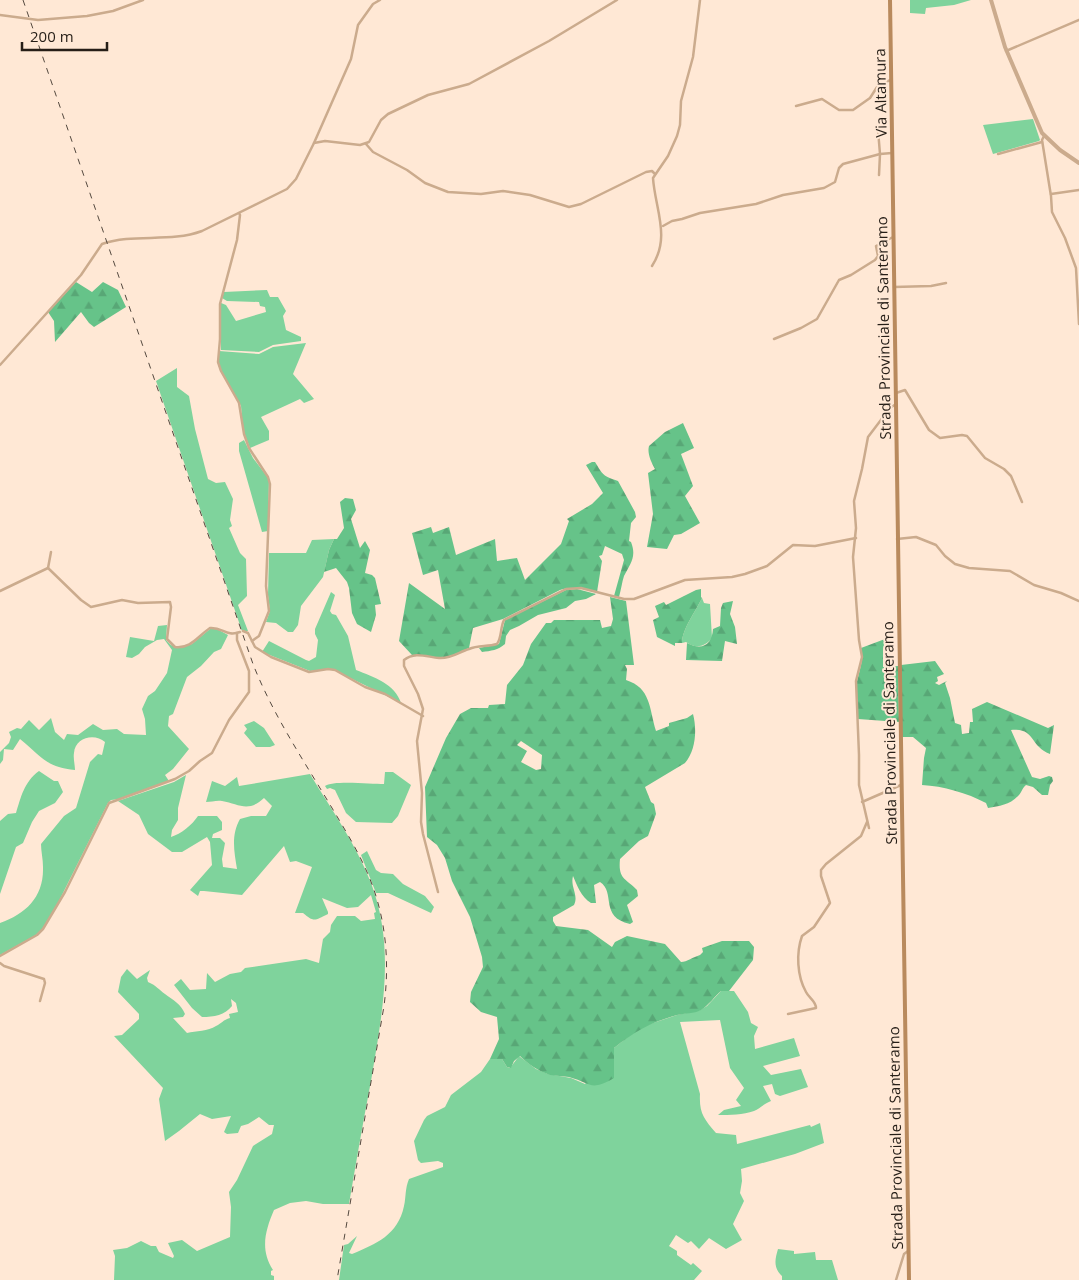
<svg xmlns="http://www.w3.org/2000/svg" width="1079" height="1280" font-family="'Open Sans',sans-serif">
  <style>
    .green { fill: #7fd39c }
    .forest { fill: url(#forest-firs); fill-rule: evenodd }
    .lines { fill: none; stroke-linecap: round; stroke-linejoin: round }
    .minor { stroke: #cbab8d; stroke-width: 2.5 }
    .tertiary { stroke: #cbab8d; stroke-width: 4 }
    .secondary { stroke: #b98a5d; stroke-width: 4 }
    .rail { stroke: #54493f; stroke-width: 1; stroke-dasharray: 6 6; stroke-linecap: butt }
    .labels { text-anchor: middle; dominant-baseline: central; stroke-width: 4; stroke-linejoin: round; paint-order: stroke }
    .street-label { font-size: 15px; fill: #261e17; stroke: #ffe8d5 }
  </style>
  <defs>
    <pattern id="forest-firs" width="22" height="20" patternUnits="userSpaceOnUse" patternTransform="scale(1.25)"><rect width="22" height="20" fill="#66c389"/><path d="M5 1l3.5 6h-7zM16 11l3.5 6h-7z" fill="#58a776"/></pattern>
  </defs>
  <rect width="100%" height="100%" fill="#ffe8d5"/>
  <g class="green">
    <path d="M910,0H971L954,5L926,8L925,14L910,13Z"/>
    <path d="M1033,119L1040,140L1039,141L993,154L983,125Z"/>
    <path d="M267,290L270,297H278L286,311L283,316L286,330L301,337V341L273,345L259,352L221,350L220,317L221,303L226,305L236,321L266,312L265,307L260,306L259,302L227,301L222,298L224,292Z"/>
    <path d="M306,343L293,374L314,399L304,403L300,399L261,417L269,431V440L250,448L243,430L241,406L218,365L219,351L259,354L273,347Z"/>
    <path d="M177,368V387L189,396L195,429L208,479L216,483L225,482L233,499L230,520L232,526L229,528L240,553L246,559L247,596L238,605L248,631H242L156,381Z"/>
    <path d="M244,440L253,458L269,479L268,531L262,532L239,451V443Z"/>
    <path d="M334,539L329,550L323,577L301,606L298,625L293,632H288L276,623L266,622L270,611L268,595L269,553H306L312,540Z"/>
    <path d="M331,592L335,595L330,611L332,614L336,615L348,636L356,670C374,677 395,684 401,703L332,669L310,671L262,652L269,641L306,660L309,661L316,657L318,640L315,634V629Z"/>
    <path d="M702,598L704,603L710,604L712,638C705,647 695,649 686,642L682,643C682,629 696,611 702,598Z"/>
    <path d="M167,625L166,640L171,645L177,648L192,644L210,629L215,628L228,635L221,649L214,652L201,666L187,677L173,714L169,716L168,726L189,749L173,769L165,775L169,781L120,799L111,800L108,803L58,903L43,928L36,935L0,955V923C26,914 44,897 43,867C43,859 41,851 41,844L64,816L76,808L90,762L98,754L102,755L105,742C95,733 75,737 74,753C73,758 75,765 75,770C45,767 41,756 20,739L13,750L4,749L3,760L0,764V752L9,743L11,737L9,732L17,728L21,729L29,720L39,730L51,718L55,732L64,740L67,734L78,735L93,724L103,730L117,729L124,734L146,735L145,719L142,709L148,696L155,691L167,673L172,650L164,639L157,640L145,647L139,654L132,658L126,657L130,637L154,641L158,626Z"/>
    <path d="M254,721L264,728L275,745L270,747H256L244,733L247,729L244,725Z"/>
    <path d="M39,771L54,781H58L63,792L55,803L39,811L32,822L23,843L16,847L0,894V821L8,814L16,813C21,797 24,782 39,771Z"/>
    <path d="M385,772H393L411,785L398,816L392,823L356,822L346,813L335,790L330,788L327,789L325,786C332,780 372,784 384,784Z"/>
    <path d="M310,774C331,809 356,844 371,883C396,949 382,1014 371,1081C363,1122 356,1163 349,1204H323L306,1201L290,1203L274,1210C265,1231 260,1250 273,1270L271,1271V1275L274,1276V1280H114L115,1256L113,1250L127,1248L141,1241L151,1246H156L159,1252L173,1258L174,1256L168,1243L182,1240L197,1251L230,1237L231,1207L229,1192L237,1180L253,1146L272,1134L274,1125H269L259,1117L248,1124L241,1126L238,1133L227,1134L224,1132L231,1116L212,1119L200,1114L179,1131L165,1141L159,1099L163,1088L114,1036L122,1035L139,1019V1014L118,992L121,977L127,969L137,979L150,970L147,978L148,982C157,986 158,989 165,994C173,1000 181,1004 185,1014L183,1017L173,1018L187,1033C196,1031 208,1031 216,1026C222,1023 223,1020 230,1018L229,1014L238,1012L236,1003L231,999L232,1006C225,1015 214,1017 202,1017L192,1008L174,985L181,979L190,990L206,989L207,973L215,982L230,974L241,972L245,968L259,966L306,959L319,963L323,939L330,932L331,925L337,916H355L361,921L375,919L374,913L376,912L371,895L358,907L347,908L322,898L328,912V914C314,921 314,922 303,913H295L312,867L296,861L290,862L284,846L242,895L204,891H200L198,896L190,890L212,865L210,842L207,837L182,852H172L148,834L139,815L118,801L174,782L186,775L178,808V820L172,830L171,837C181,834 192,825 198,816H217L222,822V830L213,834L212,838H220L225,843L222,859L223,867L237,869C234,851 231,835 240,819L251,816H266L272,806L264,798C248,813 239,804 222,801C217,800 211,802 206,802L212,781L225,786L237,777L239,786Z"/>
    <path d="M367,851L376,870L381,873L393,874L403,884L425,896L434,907L431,913L388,893H376L361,855Z"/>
    <path d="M721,991H734L748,1012L751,1023L758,1027L754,1036L755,1049L794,1038L800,1056L763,1066L771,1075L801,1069L808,1087L780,1096L775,1094L772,1084L763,1086L771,1101C763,1104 760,1109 754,1111C743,1115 730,1115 718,1115L724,1110L741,1106L736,1100L744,1088L730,1068L720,1020L680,1022L700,1094C699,1113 704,1119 716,1133L736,1135L737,1144L810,1125L811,1127L820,1123L824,1143L795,1154L741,1169L742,1181L740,1193L744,1201L733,1224L742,1240L726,1249L709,1238L699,1249L691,1241L688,1243L676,1235L669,1246L677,1251V1255L691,1265L693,1263L702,1271L694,1280H339L344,1245L348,1244L357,1236L349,1253L352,1254C376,1244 398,1235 404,1206C406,1197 405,1188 409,1179L443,1167V1163L438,1161L421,1163L418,1160L414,1141L424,1120L427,1116L445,1107L451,1095L481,1072L490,1059H502L507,1067L510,1068L519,1056L536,1069L548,1074L571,1078L585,1084L614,1048L629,1036L644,1026L677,1015L700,1010L707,1006Z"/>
    <path d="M778,1249L794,1251V1254L815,1252L816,1260H832L838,1280H782V1276C773,1268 775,1259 778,1249Z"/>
  </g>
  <g class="forest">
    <path d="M76,282L92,292L103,282L118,290L126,307L94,327L89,323L81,312L55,342L54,321L48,312Z"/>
    <path d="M683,423L694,448L681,454L693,486L685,496L700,523L681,534L674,535L667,549L647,547L653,514L648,473L655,469C651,462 647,453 649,446L665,432Z"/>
    <path d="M592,462H595C603,475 603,476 618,481L635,512L636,517L631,523L629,541L631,542C637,557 630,564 624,576C622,582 621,590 619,597L614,596L624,560L622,554L605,546L602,555L599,556L602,561L597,592C585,589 572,586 560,590L503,619L473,628L469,648L446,658L412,655L399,641L409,583L445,609L438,570L423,575L412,533L431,527L433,533L449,527L456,555L495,539L497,561L517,558L525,580L561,544L569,521L567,519L592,504L603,493L586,465Z"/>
    <path d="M345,498L353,499L356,510L351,519L360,548L365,541L370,550L365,573L372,575L375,578L381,604L375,605L376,615L371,632L357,624L352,613L349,588L347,582L336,568L324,572L329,550L334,539H337L344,528L340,502Z"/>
    <path d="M577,589L596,594L586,599L575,601L566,608L538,615L519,626L510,630L506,636L505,644C498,650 491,651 482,652L479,648L499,644L505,620L566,590Z"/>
    <path d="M701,589V597L702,598C696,611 682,629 682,643H675V646L657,637L653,620L659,617L655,606L664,602L666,605L696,590Z"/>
    <path d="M610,597L626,601L634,665H625L627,669L626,680C651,688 649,708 656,731L669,726V723L687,718L693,714C697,729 696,750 685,763L645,787L651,802L654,804L656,814L648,836L639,841L620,859C618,879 625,878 637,890L638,896L627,905L633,922L630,924C599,917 616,892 600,882L594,885L596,903H591C581,897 577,885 573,876C570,887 579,895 574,905L553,917V921L556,926L588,930L612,947L615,942L627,936L665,944L681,962C687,962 693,957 700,955L703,952L702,948L722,941H749L754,947L753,960L729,991H721C714,997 709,1005 701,1010C694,1014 685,1013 677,1015C652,1022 635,1031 614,1048V1078C590,1092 591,1083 569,1077C563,1076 556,1076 550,1075C538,1071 528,1064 520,1056L514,1061L511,1068L507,1067L502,1059H490L499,1039L497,1017L481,1012L470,1002L471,992L483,967L482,957L470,917L452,881L445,858L437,845L427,837L425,787L446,738L460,714L471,708H488L489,705L505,704L507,685L523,665L531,644L546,623H551L554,620H600L602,628L611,626L613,619ZM521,741L542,755L541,769L536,770L521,762L527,751L517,745Z"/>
    <path d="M733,601L730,614L735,627L737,644L725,641L722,661L686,660L687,643C702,651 712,645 713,629L720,626L721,608L723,603Z"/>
    <path d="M885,639L883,650V667L898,666L899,722L858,719C857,710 856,700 856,691C856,676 865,663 861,648Z"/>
    <path d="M935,661L944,674L937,677L938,681L935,683L939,685L947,681L945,683L950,698L955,723L961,725L962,734L969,733L970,722H973L972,709L987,702L1048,728L1054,725L1050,754C1029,746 1036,728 1011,730L1032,777L1040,779L1049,776L1052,777L1053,781L1050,785L1048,795H1042L1033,787L1026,785C1022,788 1022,792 1019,795C1010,805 1000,806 988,808L986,803C967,793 943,786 922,785L924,758L926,748L913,737H902L901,665Z"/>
  </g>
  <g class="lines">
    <g class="minor">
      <path d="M0,15L38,20L87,16L113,11L143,0"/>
      <path d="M1006,51L1079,20"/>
      <path d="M796,106L822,99L839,110H853L870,98L879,84L891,80"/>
      <path d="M878,130L880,154L879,175"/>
      <path d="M1044,136L1042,140L1051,196L1052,212L1065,238L1076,268L1079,324"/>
      <path d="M314,143L351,59L358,25L373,4L380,0"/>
      <path d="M366,144L373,152L407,170L425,183L448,192L481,194L503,191L530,195L569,207L581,204L646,172L652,171L655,174"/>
      <path d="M998,154L1042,142"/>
      <path d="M1051,194L1079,190"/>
      <path d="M239,213L240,215L237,240L220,304V339L218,362L221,371L239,403L244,434L249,448L268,477L270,484L266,586L269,611L259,636L252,641"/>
      <path d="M663,226L672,221L682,219L700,213L756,204L783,195L824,188L835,182L839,168L843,164L880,154L892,153"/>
      <path d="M652,266C671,237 655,209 653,178L668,156L677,136L680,125L681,101L693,57L700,0"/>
      <path d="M894,287L931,286L946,283"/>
      <path d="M774,339L801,328L817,319L839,280L851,275L875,260L878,256L876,246L893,237"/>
      <path d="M0,365L81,275L102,244C134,233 170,243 202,231L287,189L296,179L314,143L325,141L360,145L369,142L381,120L388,114L428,95L469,84L549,41L617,0"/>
      <path d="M896,393L905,390L929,430L940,438L962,435L967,436L985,458L1004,469L1011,476L1022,502"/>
      <path d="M897,539L916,537L936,545L945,556L955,564L969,568L1010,571L1034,585L1061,593L1079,601"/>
      <path d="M48,568L51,552"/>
      <path d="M0,591L48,568L81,600L91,607L122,600L138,603L170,602L171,607L167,639L175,647C191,649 198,636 210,628C223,627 226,637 240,632"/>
      <path d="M243,631L248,633L255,647L271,657L309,672L328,669L335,670L365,687L385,694L423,716"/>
      <path d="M862,802L901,785"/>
      <path d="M869,828L859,785V755L856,681L862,657L859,640L853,557L856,528L854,501L862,469L868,437L890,408L896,404"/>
      <path d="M438,892L423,834L421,822L422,793L417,741L423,709L418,694L404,666V660C415,651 427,657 439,658C451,659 459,652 469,649C478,645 487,647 497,644C502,637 500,628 504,620L566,589L581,588L624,599H634L685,580L732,577L745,574L767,566L793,545L815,546L856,538"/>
      <path d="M0,956L37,935L43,929L65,892L109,803L175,779L189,771L200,761L212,753L229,720L249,692V671L237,640V633"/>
      <path d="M0,963L4,966L44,979L45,983L40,1001"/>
      <path d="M788,1014L816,1008C816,1001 809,998 806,992C797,976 796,953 802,936L814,927L830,903L821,876V870L826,864L861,836L867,822"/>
      <path d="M896,1280L904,1254L908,1251"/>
    </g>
    <path class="tertiary" d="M991,0L1005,47L1042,133L1060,150L1079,163"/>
    <path class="secondary" d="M890,0L909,1280"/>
    <path class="rail" d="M23,0L253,664C273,715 304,761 332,808C348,835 365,862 375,893C387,930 389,968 384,1006L337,1280"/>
  </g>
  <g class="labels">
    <g class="street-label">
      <text transform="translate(880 93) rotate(-91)">Via Altamura</text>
      <text transform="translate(883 328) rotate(-91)">Strada Provinciale di Santeramo</text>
      <text transform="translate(889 733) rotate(-91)">Strada Provinciale di Santeramo</text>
      <text transform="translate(895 1138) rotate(-91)">Strada Provinciale di Santeramo</text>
    </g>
  </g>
  <path d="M22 42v8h85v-8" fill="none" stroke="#261e17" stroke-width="2.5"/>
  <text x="30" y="42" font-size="15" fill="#261e17" stroke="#ffe8d5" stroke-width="4" paint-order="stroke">200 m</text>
</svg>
